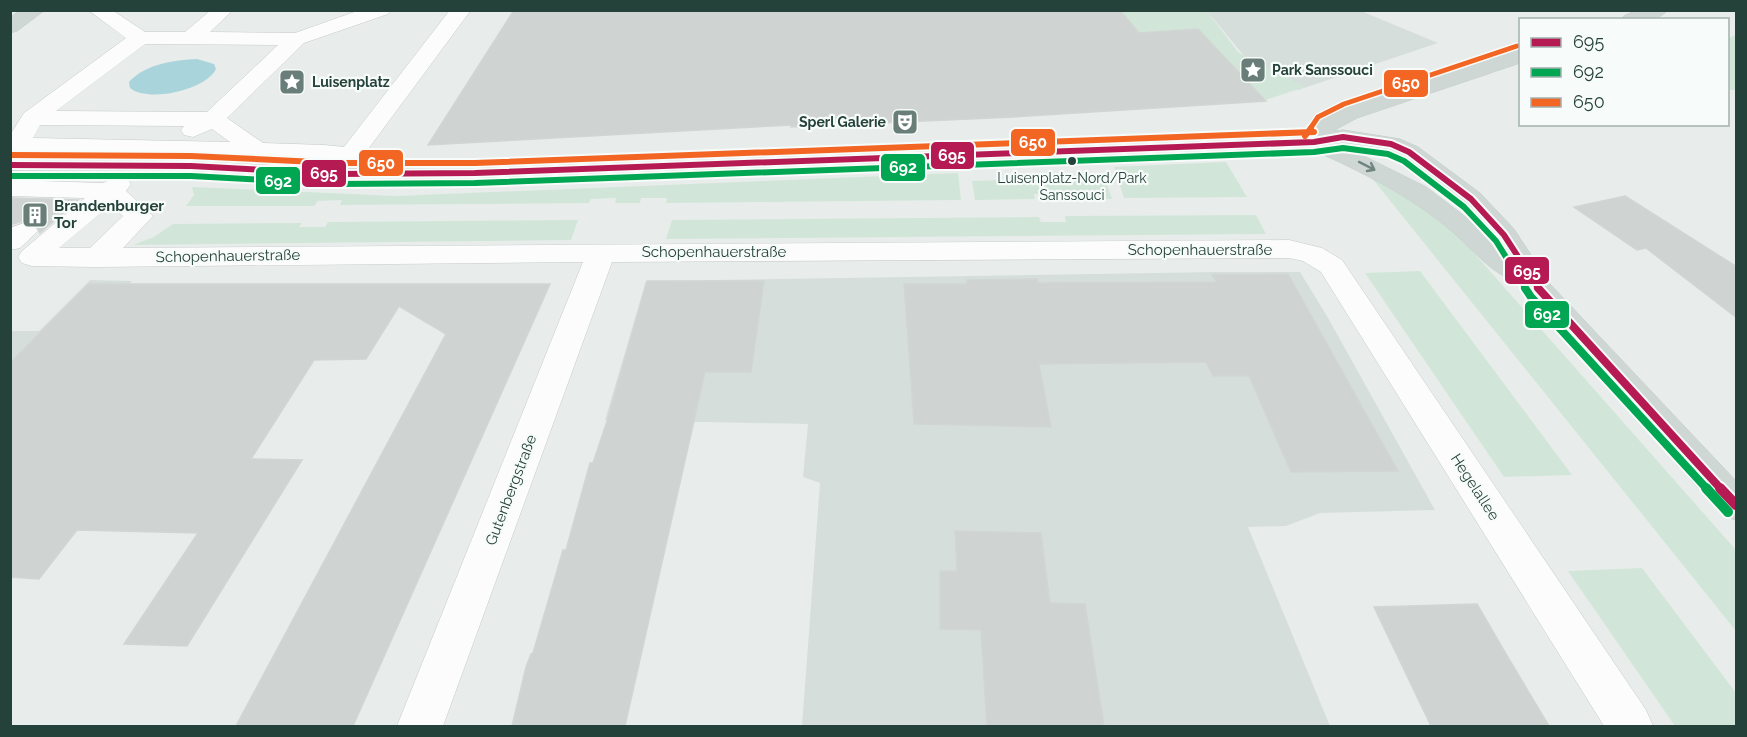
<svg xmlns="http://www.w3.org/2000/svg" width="1747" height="737" font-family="Raleway,sans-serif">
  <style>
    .built { fill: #d6dedb }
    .green { fill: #d1e6d8 }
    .water { fill: #a9d4db }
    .building { fill: #cfd4d2; stroke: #d1d6d4; stroke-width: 1.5 }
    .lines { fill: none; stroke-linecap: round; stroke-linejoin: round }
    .street-casing { stroke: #c5cac8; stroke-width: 1 }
    .primary-casing { stroke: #c3ccc9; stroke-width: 1 }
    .street { fill: #fcfcfc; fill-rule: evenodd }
    .primary { fill: #cfd7d5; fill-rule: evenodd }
    .bus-1-far2-casing { stroke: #f7fbf9; stroke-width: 10 }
    .bus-1-far1-casing { stroke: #f7fbf9; stroke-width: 12 }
    .bus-1-casing { stroke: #f7fbf9; stroke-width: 14 }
    .bus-2-far2-casing { stroke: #f7fbf9; stroke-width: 10 }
    .bus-2-far1-casing { stroke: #f7fbf9; stroke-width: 12 }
    .bus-2-casing { stroke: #f7fbf9; stroke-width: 14 }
    .bus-3-far1-casing { stroke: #f7fbf9; stroke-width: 8 }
    .bus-3-casing { stroke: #f7fbf9; stroke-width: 10 }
    .bus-1-far2 { stroke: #b51b52; stroke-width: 6 }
    .bus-1-far1 { stroke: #b51b52; stroke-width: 8 }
    .bus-1 { stroke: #b51b52; stroke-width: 10 }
    .bus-2-far2 { stroke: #00a651; stroke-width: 6 }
    .bus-2-far1 { stroke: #00a651; stroke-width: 8 }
    .bus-2 { stroke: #00a651; stroke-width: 10 }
    .bus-3-far1 { stroke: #f26522; stroke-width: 5 }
    .bus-3 { stroke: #f26522; stroke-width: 6 }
    .oneway { stroke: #718580 }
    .bus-dot { fill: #24423a; stroke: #f7fbf9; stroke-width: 2 }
    .labels { text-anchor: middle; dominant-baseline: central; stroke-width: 4.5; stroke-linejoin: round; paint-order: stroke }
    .far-poi-label { font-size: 14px; font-weight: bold; fill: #24423a; stroke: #f7fbf9; text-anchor: start }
    .bus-label { font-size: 14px; fill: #24423a; stroke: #f7fbf9 }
    .poi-label { font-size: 15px; font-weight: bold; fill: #24423a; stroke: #f7fbf9; text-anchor: start }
    .street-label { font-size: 15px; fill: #24423a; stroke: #f7fbf9 }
    .line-badge { stroke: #f7fbf9; stroke-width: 2 }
    .badge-label { font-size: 16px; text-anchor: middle; font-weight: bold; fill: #fff }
  </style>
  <rect width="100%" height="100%" fill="#e8edeb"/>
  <g class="built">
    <path d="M1207,11H1361L1438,43L1298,90L1254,68Z"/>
    <path d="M1216,272H1300L1327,316L1435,510L1320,513L1286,526L1248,527L1330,726H802L820,483L803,477L808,424L605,420L646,281Z"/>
    <path d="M90,280L132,281L11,408V331H39Z"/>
  </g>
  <g class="green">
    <path d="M1119,11H1207L1238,52L1305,87L1262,101L1143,43Z"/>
    <path d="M1736,35V90H1728V38Z"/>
    <path d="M1226,162L1247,197L1124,198L1114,167Z"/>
    <path d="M958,173L961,200L666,203L667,198H641L640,203H615L616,198L591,199L589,203L340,205L342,200L318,201L314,206H186L194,195L192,187L397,196Z"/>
    <path d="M1104,177L1112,199H1060L1059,194H1034L1035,199L975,200L972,181Z"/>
    <path d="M1371,177L1418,200L1459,236L1736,550V631Z"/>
    <path d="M1256,215L1266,234L666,239L672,220L1039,217L1041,222H1066L1065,216Z"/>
    <path d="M578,220L571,240L133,245L154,237L173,224L302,223L299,227H325L328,222Z"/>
    <path d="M1420,271L1572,475L1504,477L1365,273Z"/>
    <path d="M1642,568L1736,693V726H1675L1568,571Z"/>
  </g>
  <path class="water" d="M197,59L214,64L216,69C206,90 148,103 130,88L129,82C145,64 174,60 197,59Z"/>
  <g class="building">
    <path d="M514,10H1120L1139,33L1198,29L1266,101L1014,117L791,127V125L428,145Z"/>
    <path d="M1625,196L1737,267V318L1646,248L1637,250L1574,207Z"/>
    <path d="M10,198L78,200L40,233L34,223L23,221L10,225Z"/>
    <path d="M1288,274L1398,471L1291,472L1249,376H1213L1206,362L1039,364L1051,427L914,424L904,284H967V280L1037,279L1038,283L1217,282L1212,275Z"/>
    <path d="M647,281H764L751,372H705L625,726H512L526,667L531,654L533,653L563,550H566L590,463H593L607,421Z"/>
    <path d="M89,284H550L353,726H236L446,334L399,306L366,359L314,360L251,459L302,460L187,646L124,644L198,533L77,530L39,579L10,577V363Z"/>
    <path d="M955,531L1041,533L1050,603L1085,604L1104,726H987L981,630L940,629V571H957Z"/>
    <path d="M1477,604L1506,654L1549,726H1431L1374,607Z"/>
  </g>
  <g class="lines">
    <defs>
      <g id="street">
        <path d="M88,10H112L145,32H185L211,10H233L210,32L295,33L360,10H391L388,14L304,43L227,118L263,143L324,145L344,147L450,10H471L346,179L337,182L328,179L324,174L334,161L324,159L10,151V135L24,113L126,38ZM145,44L278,45L207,112L56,111ZM40,125L184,126L181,130L184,135L193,137L212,129L230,142L33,138Z"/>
        <path d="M118,176L127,178L131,184L126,191L153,216L123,248L1289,240L1322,248L1342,260L1646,710L1653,726H1604L1321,272L1303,261L1289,258L612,262L443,726H397L583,262L96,267L32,266L22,263L18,257L22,251L85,198L10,196V180L103,183ZM110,205L123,216L90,248H59Z"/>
        <path d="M24,223L34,225L38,231L20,248L10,250V228Z"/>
      </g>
      <g id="primary">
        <path d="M21,10H45L17,31L10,33V18Z"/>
        <path d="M1638,10H1668C1657,23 1636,20 1621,20L1624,16Z"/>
        <path d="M1520,50V63L1357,118L1333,131L1343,130L1400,139L1418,147L1480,193L1514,229L1550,284L1736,481V520L1723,516L1528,297L1517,279C1498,281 1470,247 1455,234C1413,197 1362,172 1311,149L475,181L337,182L191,174L10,173V157L191,158L337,166L475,165L1306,135L1317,120L1341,108ZM1342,145C1356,145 1374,147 1387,151C1418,163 1464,208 1487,233L1426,187Z"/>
      </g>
    </defs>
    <use href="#street" class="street-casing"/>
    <use href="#primary" class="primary-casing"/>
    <use href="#street" class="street"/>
    <use href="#primary" class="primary"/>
    <defs>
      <path id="bus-1-far2" d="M10,165L191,166L337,174L475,173L1314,142L1343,137L1391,144L1409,152L1471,199L1504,235L1539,289"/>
      <path id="bus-1-far1" d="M1538,288L1721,489"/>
      <path id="bus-1" d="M1720,488L1736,505"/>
      <path id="bus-2-far2" d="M10,176H191L337,184L475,183L1314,152L1343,148L1388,154L1404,161L1464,207L1496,241L1526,289"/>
      <path id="bus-2-far1" d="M1525,288L1531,297L1707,489"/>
      <path id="bus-2" d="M1706,488L1728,512"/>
      <path id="bus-3-far1" d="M1310,129L1318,117L1344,104L1517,46"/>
      <g id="bus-3">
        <path d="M1305,136L1311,128"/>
        <path d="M10,155L191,156L337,163H475L1314,132"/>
      </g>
    </defs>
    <use href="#bus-1-far2" class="bus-1-far2-casing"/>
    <use href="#bus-1-far1" class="bus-1-far1-casing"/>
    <use href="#bus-1" class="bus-1-casing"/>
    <use href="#bus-2-far2" class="bus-2-far2-casing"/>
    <use href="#bus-2-far1" class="bus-2-far1-casing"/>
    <use href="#bus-2" class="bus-2-casing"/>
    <use href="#bus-3-far1" class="bus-3-far1-casing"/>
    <use href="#bus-3" class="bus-3-casing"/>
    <use href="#bus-1-far2" class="bus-1-far2"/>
    <use href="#bus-1-far1" class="bus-1-far1"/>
    <use href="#bus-1" class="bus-1"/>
    <use href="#bus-2-far2" class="bus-2-far2"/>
    <use href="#bus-2-far1" class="bus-2-far1"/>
    <use href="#bus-2" class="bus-2"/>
    <use href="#bus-3-far1" class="bus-3-far1"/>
    <use href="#bus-3" class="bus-3"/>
  </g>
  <defs><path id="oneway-shaft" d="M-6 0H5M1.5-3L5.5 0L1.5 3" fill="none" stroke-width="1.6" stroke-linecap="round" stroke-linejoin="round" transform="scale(1.5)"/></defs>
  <use class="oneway" href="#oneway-shaft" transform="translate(1367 166) rotate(27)"/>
  <defs>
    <symbol id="sight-square" viewBox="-11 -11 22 22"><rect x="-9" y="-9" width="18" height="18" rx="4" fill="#697e78" stroke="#f7fbf9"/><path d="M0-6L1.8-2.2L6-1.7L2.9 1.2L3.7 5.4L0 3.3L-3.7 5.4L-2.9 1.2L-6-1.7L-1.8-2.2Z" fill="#fff"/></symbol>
    <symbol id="theatre-square" viewBox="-11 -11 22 22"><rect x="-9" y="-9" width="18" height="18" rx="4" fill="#697e78" stroke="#f7fbf9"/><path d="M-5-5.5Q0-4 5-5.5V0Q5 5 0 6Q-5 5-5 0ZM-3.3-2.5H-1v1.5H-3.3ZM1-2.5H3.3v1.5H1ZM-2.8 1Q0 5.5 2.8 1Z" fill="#fff"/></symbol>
    <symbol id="building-square" viewBox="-11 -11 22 22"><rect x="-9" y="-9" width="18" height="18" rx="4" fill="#697e78" stroke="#f7fbf9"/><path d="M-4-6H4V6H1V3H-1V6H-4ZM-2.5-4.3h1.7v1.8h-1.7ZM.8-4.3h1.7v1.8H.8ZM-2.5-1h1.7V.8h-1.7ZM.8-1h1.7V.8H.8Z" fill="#fff"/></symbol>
  </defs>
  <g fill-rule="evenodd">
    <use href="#sight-square" x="1238" y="55" width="30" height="30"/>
    <use href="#sight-square" x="277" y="67" width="30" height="30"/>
    <use href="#theatre-square" x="890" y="107" width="30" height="30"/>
    <use href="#building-square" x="20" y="200" width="30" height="30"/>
  </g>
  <circle class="bus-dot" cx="1072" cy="161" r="5"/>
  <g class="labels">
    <g class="far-poi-label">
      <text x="1272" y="70">Park Sanssouci</text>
      <text x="312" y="82">Luisenplatz</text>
      <text x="886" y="122" text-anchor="end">Sperl Galerie</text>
    </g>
    <g class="bus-label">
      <text x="1072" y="178">Luisenplatz-Nord/Park<tspan x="1072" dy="17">Sanssouci</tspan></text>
    </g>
    <g class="poi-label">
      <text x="54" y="206">Brandenburger<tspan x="54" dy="17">Tor</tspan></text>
    </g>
    <g class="street-label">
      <text x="1200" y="250">Schopenhauerstraße</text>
      <text x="714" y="252">Schopenhauerstraße</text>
      <text transform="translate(228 256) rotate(-1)">Schopenhauerstraße</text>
      <text transform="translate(1475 487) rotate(57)">Hegelallee</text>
      <text transform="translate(511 490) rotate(-69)">Gutenbergstraße</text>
    </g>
  </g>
  <g class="line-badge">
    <rect x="1383" y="69" width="46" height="29" rx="6" fill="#f26522"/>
    <rect x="1010" y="128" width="46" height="29" rx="6" fill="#f26522"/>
    <rect x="930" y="141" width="45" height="29" rx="6" fill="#b51b52"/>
    <rect x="358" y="149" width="46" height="28" rx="6" fill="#f26522"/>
    <rect x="880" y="153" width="46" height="29" rx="6" fill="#00a651"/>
    <rect x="301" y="159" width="46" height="29" rx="6" fill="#b51b52"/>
    <rect x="255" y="166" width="46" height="29" rx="6" fill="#00a651"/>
    <rect x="1504" y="256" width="46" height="29" rx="6" fill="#b51b52"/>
    <rect x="1524" y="300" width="46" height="29" rx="6" fill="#00a651"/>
  </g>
  <g class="badge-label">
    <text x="1406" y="89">650</text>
    <text x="1033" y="148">650</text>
    <text x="952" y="161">695</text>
    <text x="381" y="169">650</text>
    <text x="903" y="173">692</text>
    <text x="324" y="179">695</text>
    <text x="278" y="187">692</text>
    <text x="1527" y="277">695</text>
    <text x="1547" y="320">692</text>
  </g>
  <rect width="1747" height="737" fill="none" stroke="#24423a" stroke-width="24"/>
  <rect x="1519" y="18" width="210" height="108" fill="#f7fbf9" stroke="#a3b1ad" stroke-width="1.5"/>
  <rect x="1531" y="38" width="30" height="9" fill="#b51b52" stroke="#a3b1ad" stroke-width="1.5"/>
  <text x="1573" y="48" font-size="18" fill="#24423a">695</text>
  <rect x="1531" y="68" width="30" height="9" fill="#00a651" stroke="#a3b1ad" stroke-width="1.5"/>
  <text x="1573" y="78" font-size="18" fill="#24423a">692</text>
  <rect x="1531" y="98" width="30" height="9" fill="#f26522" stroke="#a3b1ad" stroke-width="1.5"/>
  <text x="1573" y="108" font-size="18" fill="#24423a">650</text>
</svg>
